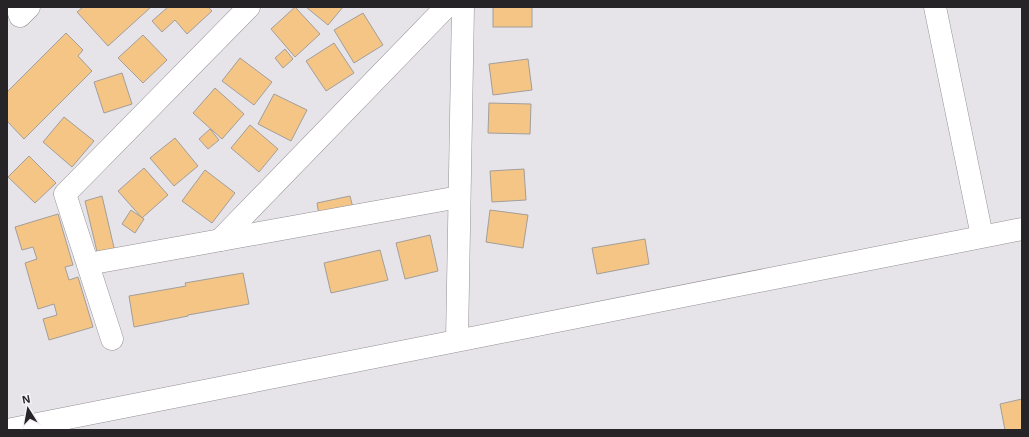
<svg xmlns="http://www.w3.org/2000/svg" width="1029" height="437" font-family="Helvetica,sans-serif">
  <style>
    .building { fill: #f5c586; stroke: #a29e9a }
    .lines { fill: none; stroke-linecap: round; stroke-linejoin: round }
    .minor-casing { stroke: #939095; stroke-width: 23 }
    .minor { stroke: #fff; stroke-width: 22 }
  </style>
  <rect width="100%" height="100%" fill="#e7e4e9"/>
  <g class="building">
    <path d="M83,7H151L108,46L77,12Z"/>
    <path d="M168,7H208L212,11L187,34L175,20L162,32L152,21Z"/>
    <path d="M295,7L320,34L295,57L271,29Z"/>
    <path d="M306,7H343L328,25Z"/>
    <rect x="493" y="7" width="39" height="20"/>
    <path d="M363,13L383,45L354,63L334,30Z"/>
    <path d="M66,33L83,50L78,56L92,71L24,139L7,121V92Z"/>
    <path d="M143,35L167,60L143,83L118,58Z"/>
    <path d="M334,43L354,73L326,91L306,61Z"/>
    <path d="M285,49L293,59L283,68L275,58Z"/>
    <path d="M240,58L272,82L254,105L222,81Z"/>
    <path d="M528,59L532,90L493,95L489,64Z"/>
    <path d="M122,73L132,104L104,113L94,82Z"/>
    <path d="M215,88L244,114L222,139L193,113Z"/>
    <path d="M274,94L307,110L291,141L258,124Z"/>
    <path d="M489,103L531,104L530,134L488,133Z"/>
    <path d="M64,117L94,141L72,167L43,142Z"/>
    <path d="M250,125L278,149L259,172L231,148Z"/>
    <path d="M210,129L219,140L208,149L199,139Z"/>
    <path d="M175,138L198,166L174,186L150,158Z"/>
    <path d="M29,156L56,183L35,203L8,177Z"/>
    <path d="M144,168L168,195L142,218L118,191Z"/>
    <path d="M524,169L526,200L492,202L490,171Z"/>
    <path d="M205,170L235,193L212,223L182,201Z"/>
    <path d="M102,196L115,252L98,256L85,201Z"/>
    <path d="M350,196L353,208L319,215L317,203Z"/>
    <path d="M131,210L144,219L135,233L122,224Z"/>
    <path d="M490,210L528,215L523,248L486,242Z"/>
    <path d="M58,214L73,265L65,267L69,280L78,277L93,327L49,340L43,319L57,315L54,304L38,309L25,263L37,259L33,247L22,250L15,227Z"/>
    <path d="M430,235L438,271L405,279L396,243Z"/>
    <path d="M645,239L649,264L597,274L592,248Z"/>
    <path d="M380,250L388,280L331,293L324,263Z"/>
    <path d="M243,273L249,304L188,315V316L134,327L129,296L186,286L185,283Z"/>
    <path d="M1022,399V430H1005L1000,404Z"/>
  </g>
  <g class="lines">
    <defs>
      <g id="minor">
        <path d="M17,7L20,16L29,7"/>
        <path d="M935,7L982,236"/>
        <path d="M220,240L446,7"/>
        <path d="M88,264L459,197"/>
        <path d="M112,339L65,194L249,7"/>
        <path d="M457,340L463,7"/>
        <path d="M7,430L1022,229"/>
      </g>
    </defs>
    <use href="#minor" class="minor-casing"/>
    <use href="#minor" class="minor"/>
  </g>
  <rect width="1029" height="437" fill="none" stroke="#262426" stroke-width="16"/>
  <g transform="translate(28 409) rotate(349)" stroke="#f5f1f6" stroke-width="3" paint-order="stroke">
  <path d="M0-3L7 15L0 10L-7 15Z" fill="#262426"/>
  <text y="-6" font-size="11" font-weight="bold" text-anchor="middle" fill="#262426">N</text>
  </g>
</svg>
